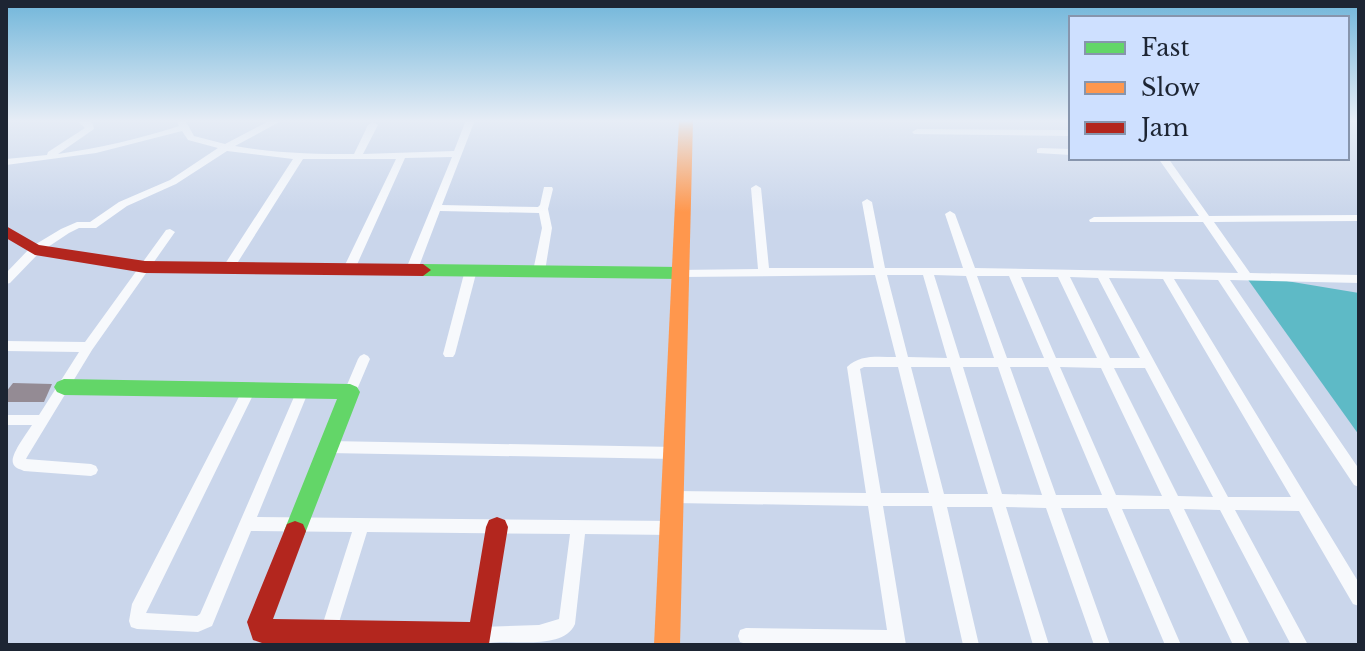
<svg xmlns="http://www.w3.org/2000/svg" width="1365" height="651" font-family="'Libre Baskerville',serif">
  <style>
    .water { fill: #5ebac6 }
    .building { fill: #948b94 }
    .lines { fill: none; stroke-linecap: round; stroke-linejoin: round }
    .street { fill: #f7f9fc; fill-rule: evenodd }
    .fast { fill: #63d668; fill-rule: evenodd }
    .slow { fill: #ff974d; fill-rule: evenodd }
    .jam { fill: #b3261e; fill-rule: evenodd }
  </style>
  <rect width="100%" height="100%" fill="#cad6eb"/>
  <path class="water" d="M1244,274L1359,293V435Z"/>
  <path class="building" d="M13,383L52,384L44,402H6V392Z"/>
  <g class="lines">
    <g class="street">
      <path d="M76,120H87L93,124L94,129L58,154C99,148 139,139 179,126L176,120H185L194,136L225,144L271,120H283L235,146C275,153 314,154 354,154L368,125L373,122L378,125L363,154L454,151L466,120H475L442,205L538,207L540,205L544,187H552L553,189L548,209L552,228L545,271L539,275L533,271L542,228L539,213L440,211L418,269L412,273L408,272L406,269L452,157L405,158L355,269L349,273L343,269L396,159H303L231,273H223L221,270L223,267L293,159L227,151L176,184L127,206L96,228H79L69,233L39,253L10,283L6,284V273L31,247L61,229L77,222H90L119,202L170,180L218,148L188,140L182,131L96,153L6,165V159L47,155L48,152L85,128Z"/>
      <path d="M917,129L1071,130V136L914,134L912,132Z"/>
      <path d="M1040,148L1071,149V155L1037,153V149Z"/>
      <path d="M1158,158H1168L1209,216L1359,215V221L1214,222L1250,273L1359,275V283L1230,280L1359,469V487L1354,485L1218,280L1174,279L1359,583V606L1353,604L1299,511L1235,510L1308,645H1291L1220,510L1184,509L1250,645H1233L1169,509H1122L1181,645H1165L1107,508H1061L1110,645H1094L1046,508L1006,507L1049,645H1033L992,507H947L979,645H963L932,506H883L906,645H781L746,644L740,642L738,636L740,630L746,628L887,630L868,506L674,503L669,502L667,497L669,492L674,491L866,493L847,367C860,354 878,357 896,357L875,275L681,277L675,273L677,270L758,269L751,188L756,185L761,188L769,268H874L862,202L867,199L872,202L885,268H963L945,214L950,211L955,214L975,268L1238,273L1203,222H1090L1089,220L1094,217L1199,216ZM887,275H923L947,358L908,357ZM934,275L966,276L994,358H960ZM977,276H1009L1044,358H1007ZM1021,277H1058L1097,358H1056ZM1070,277L1098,278L1140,358H1110ZM1109,278L1163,279L1291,497H1228ZM864,367H898L929,493H881L860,369ZM911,367H950L988,494H944ZM963,367H998L1042,495L1002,494ZM1010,367H1048L1102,495H1056ZM1060,367L1101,368L1162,496L1116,495ZM1114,368H1145L1213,497L1178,496Z"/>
      <path d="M170,229L175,232L92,350L27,457L26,459L91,464L96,466L98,470L96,474L91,476L24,471C20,469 14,468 13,463C10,455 27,433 32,425H6V415H39L79,352L6,351V341L85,342L166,230Z"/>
      <path d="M471,266L477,270L455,354L453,357H445L443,354L465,270Z"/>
      <path d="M364,354L368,356L370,359L356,392L355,396L350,397L345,396L344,392L358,359L360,356Z"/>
      <path d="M250,384L255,385L256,389L146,613L197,616L200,614L297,390L298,386H308L309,390L257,517L673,521L678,523L680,528L678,533L673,535L585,534L575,624C563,651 512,639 489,643C484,644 478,645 471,645L474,629L480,627L539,625L559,619L570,534L367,532L332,645H316L352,532L251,531L212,626L198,632L137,629L131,627L129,621L132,604L245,385Z"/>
      <path d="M328,441L676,447L681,449L683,453L681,457L676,459L328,453L323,451L321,447L323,443Z"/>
    </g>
    <g class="fast">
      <path d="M423,264L681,267L689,273L681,279L423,276L415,270Z"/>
      <path d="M64,379L350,384L357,387L360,392L306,531L303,538L295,541L287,538L284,531L337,399L64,395L57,392L54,387L57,382Z"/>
    </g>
    <path class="slow" d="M679,120H693L680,645H654Z"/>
    <g class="jam">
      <path d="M6,226L39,245L145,261L423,264L431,270L423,276L145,273L35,255L6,238Z"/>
      <path d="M497,517L505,520L508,527L489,644L262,643L253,640L247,622L287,524L295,521L303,524L306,531L273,619L470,622L486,527L489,520Z"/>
    </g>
  </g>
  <linearGradient id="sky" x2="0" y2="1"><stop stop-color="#71b6da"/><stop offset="0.57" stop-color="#e7edf6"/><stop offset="1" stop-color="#e7edf6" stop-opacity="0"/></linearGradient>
  <rect width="1365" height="212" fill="url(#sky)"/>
  <rect width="1365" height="651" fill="none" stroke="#1d2533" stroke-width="16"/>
  <rect x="1069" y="16" width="280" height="144" fill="#cee0ff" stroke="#8795ad" stroke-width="2"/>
  <rect x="1085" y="42" width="40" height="12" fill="#63d668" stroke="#8795ad" stroke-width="2"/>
  <text x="1141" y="56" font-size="24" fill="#1d2533">Fast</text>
  <rect x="1085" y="82" width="40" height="12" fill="#ff974d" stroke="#8795ad" stroke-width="2"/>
  <text x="1141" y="96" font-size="24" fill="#1d2533">Slow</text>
  <rect x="1085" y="122" width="40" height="12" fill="#b3261e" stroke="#8795ad" stroke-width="2"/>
  <text x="1141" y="136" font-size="24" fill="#1d2533">Jam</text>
</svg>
